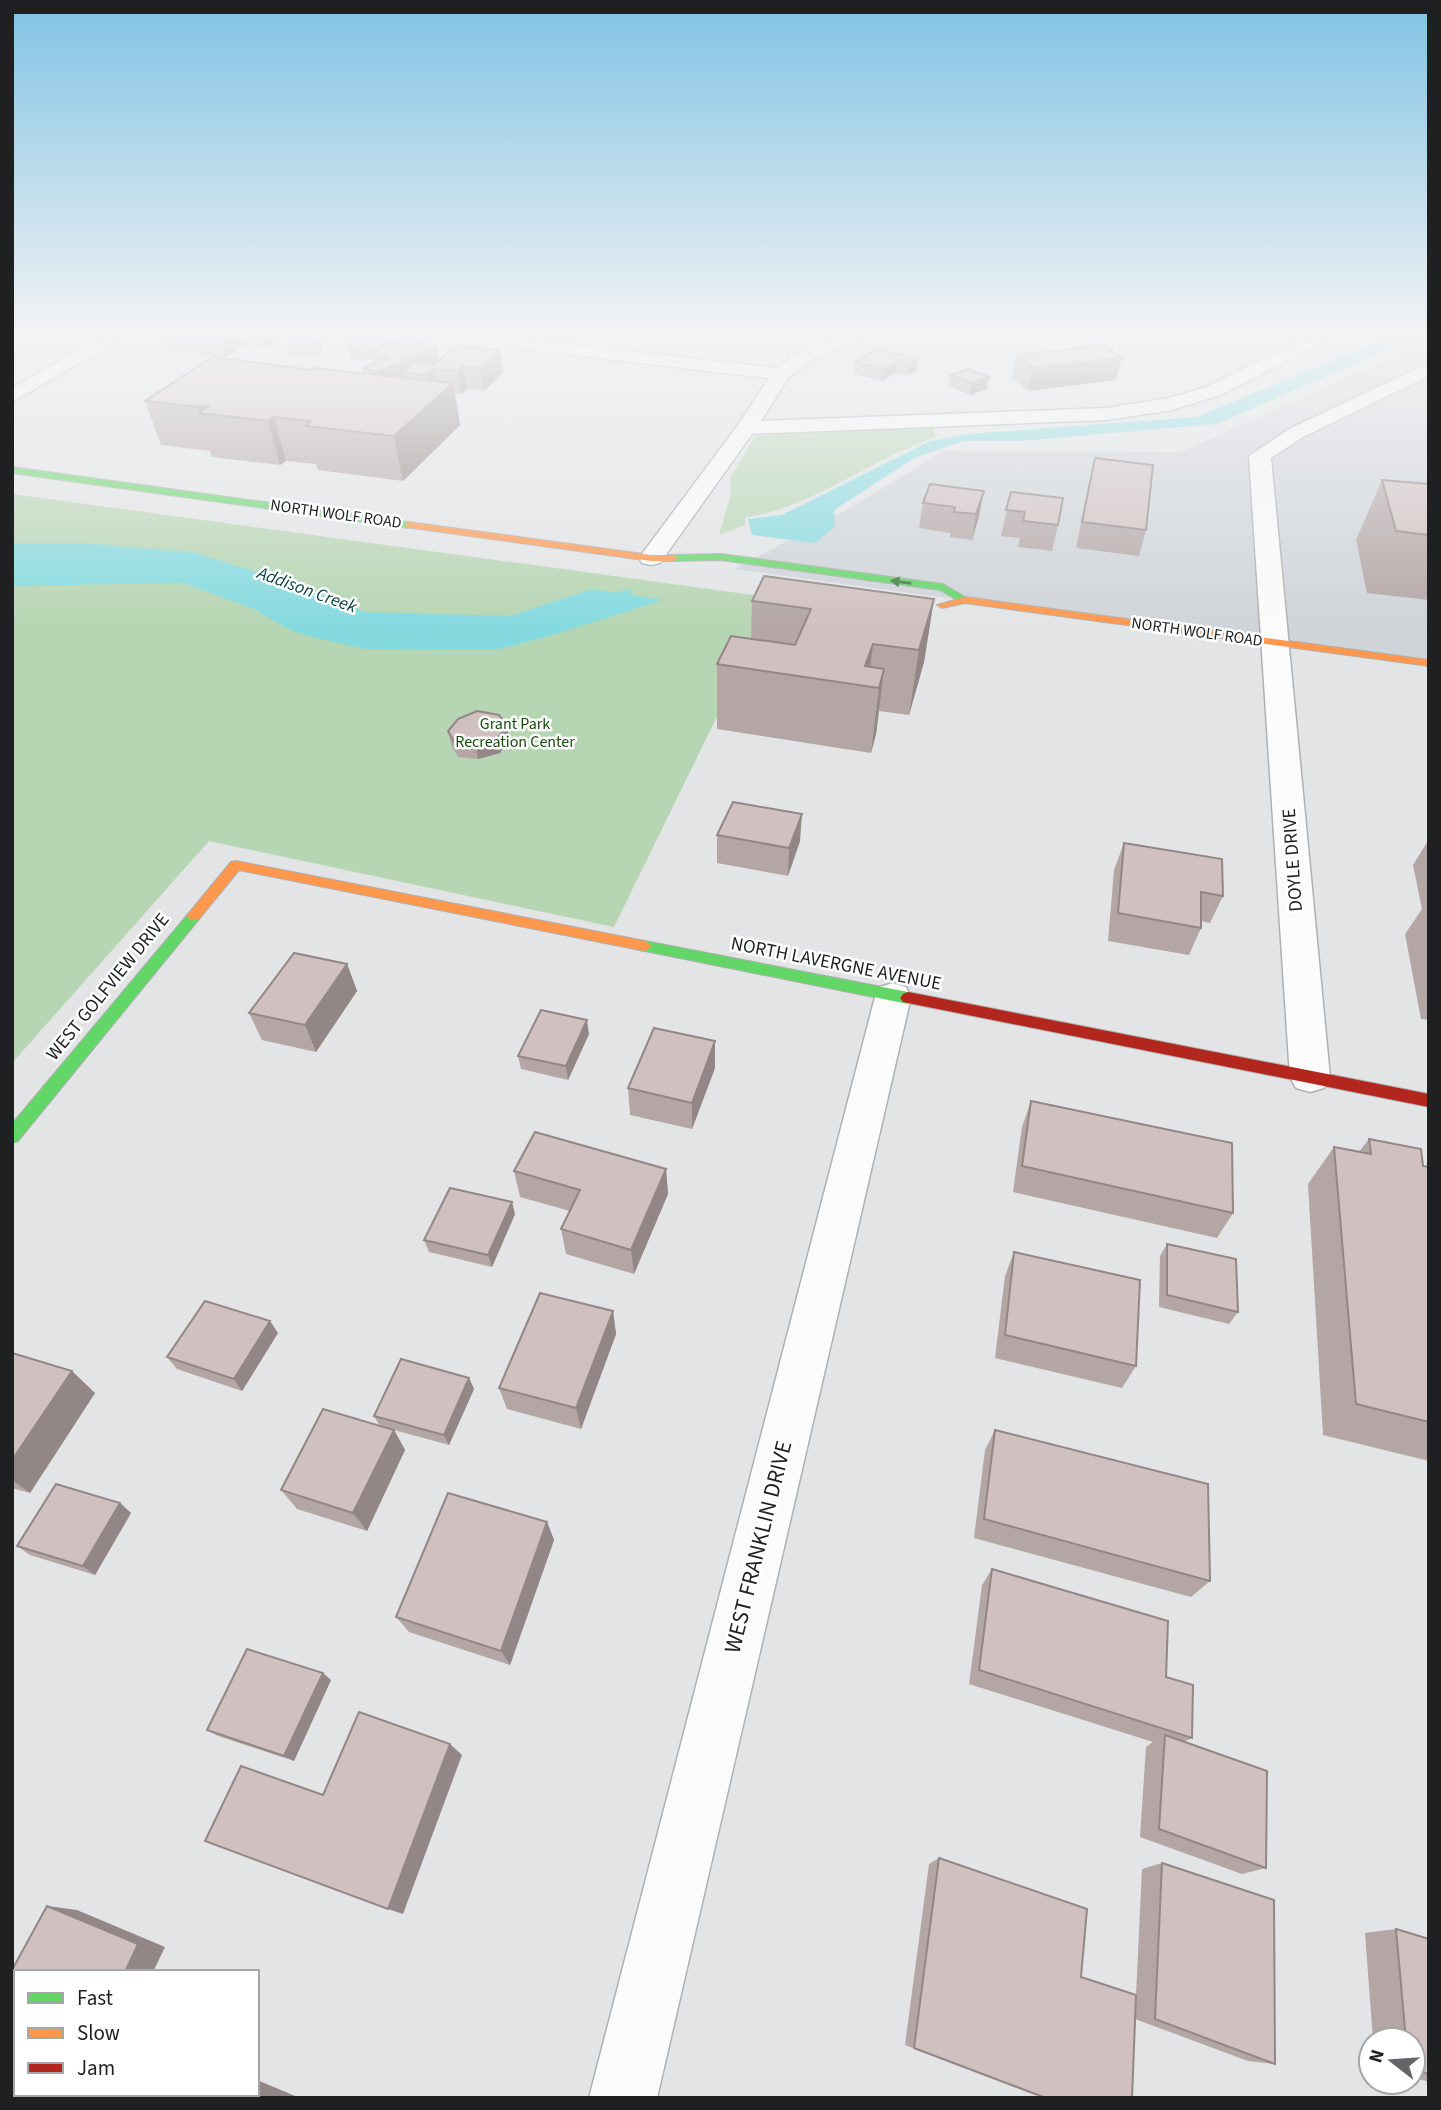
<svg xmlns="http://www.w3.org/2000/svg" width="1441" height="2110" font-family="'Source Sans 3',sans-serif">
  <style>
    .built { fill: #cfd4d9 }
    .green { fill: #b6d5b2 }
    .water { fill: #85dadf }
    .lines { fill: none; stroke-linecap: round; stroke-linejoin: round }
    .stream { fill: #85dadf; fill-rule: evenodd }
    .street-casing { stroke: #afb0b1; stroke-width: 3 }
    .fast-casing { stroke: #afb0b1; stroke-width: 2 }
    .slow-casing { stroke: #afb0b1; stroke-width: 2 }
    .jam-casing { stroke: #afb0b1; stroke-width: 2 }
    .street { fill: #fbfbfb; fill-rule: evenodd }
    .fast { fill: #63d668; fill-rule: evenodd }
    .slow { fill: #ff974d; fill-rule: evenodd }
    .jam { fill: #b3261e; fill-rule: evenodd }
    .wall { fill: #b3a6a5 }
    .shaded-wall { fill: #928786 }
    .building { fill: #d0c1c0; stroke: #928786; stroke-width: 2 }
    .oneway { fill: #417b44 }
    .labels { text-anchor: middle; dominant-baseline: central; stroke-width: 5; stroke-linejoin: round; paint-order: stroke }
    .far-street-label { font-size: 16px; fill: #1f2021; stroke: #fff }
    .far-park-label { font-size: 16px; fill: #154c0b; stroke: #fff }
    .far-water-label { font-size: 18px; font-style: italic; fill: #033e41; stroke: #fff }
    .street-label { font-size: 19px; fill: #1f2021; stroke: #fff }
    .near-street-label { font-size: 23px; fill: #1f2021; stroke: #fff }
  </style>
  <rect width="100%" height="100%" fill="#e2e4e6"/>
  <path class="built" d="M1429,351V663L734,569L850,508L944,451L1181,452L1403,353Z"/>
  <g class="green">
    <path d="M932,427L936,437C870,460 815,506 745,518V525L719,535L730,498L731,476L752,441L757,436Z"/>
    <path d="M12,494L775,598L614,927L209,841L12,1063Z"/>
  </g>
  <g class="water">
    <path d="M1429,334V341L1395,346L1217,424L1018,441H964L916,457L834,510L835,527L815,543L752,535L748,519L782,515L930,441L970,434L1197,417L1384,339Z"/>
    <path d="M12,543H77L192,552L286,581L365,612L510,616L592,589L663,600L556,634L497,650H443L364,649L317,638L292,631L254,609L183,583L12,586Z"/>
  </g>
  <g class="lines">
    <path class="stream" d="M627,589L631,590V594L601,604L596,601Z"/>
    <defs>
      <g id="street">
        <path d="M108,333H131L12,402V388Z"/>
        <path d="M494,333H515L530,340L777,368C805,347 833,333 869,333L866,337L813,359L788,378L761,421L1107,408L1169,398L1206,387L1317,333H1341L1220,395L1172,410L1107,420L752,434L660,563L651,565L642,563L639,558L738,425L769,378L530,350L507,345Z"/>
        <path d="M1429,363V376L1303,437L1271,458L1330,1077L1324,1088L1310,1092L1296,1088L1290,1077L1249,456L1289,429Z"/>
        <path d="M893,983L906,987L911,997L657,2098H589L875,997L880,987Z"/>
      </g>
      <g id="fast">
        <path d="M12,467L408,522L413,525L408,528L12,473Z"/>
        <path d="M721,554L943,584L970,600L961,602L940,590L721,560L673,561L668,558L673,555Z"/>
        <path d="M194,911L199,913L201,916L199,919L18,1141L12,1143V1124L189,913Z"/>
        <path d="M645,941L908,992L916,998L908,1004L640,950L638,946Z"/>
      </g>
      <g id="slow">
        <path d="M408,522L651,555H673L678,558L673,561H651L405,527V523Z"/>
        <path d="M965,597L1429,660V666L965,603L942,608L937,605Z"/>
        <path d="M236,861L645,941L652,946L645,951L239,870L199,919H189L187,916L189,913L231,862Z"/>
      </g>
      <path id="jam" d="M908,992L1429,1094V1107L903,1002L900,998L903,994Z"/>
    </defs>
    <use href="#street" class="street-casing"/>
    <use href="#fast" class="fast-casing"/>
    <use href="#slow" class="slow-casing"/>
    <use href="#jam" class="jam-casing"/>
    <use href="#street" class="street"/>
    <use href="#fast" class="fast"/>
    <use href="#slow" class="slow"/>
    <use href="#jam" class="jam"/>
  </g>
  <g class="wall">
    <path d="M161,333H280L281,337L266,348L243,345L226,357L167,350Z"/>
    <path d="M320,333L322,344L320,355L291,356L288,345Z"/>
    <path d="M389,345L439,359L503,373L484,391L467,389L461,394H455L460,425L403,481L318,470L316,464L286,461L280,465L212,457L210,451L161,445L145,401L311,370L364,373L363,368L373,364L372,360L350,361L348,349Z"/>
    <path d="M1016,355L1116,380L1028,391L1012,378Z"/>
    <path d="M918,359L917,370L908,376L895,373L882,381L854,374L855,362Z"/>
    <path d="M951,375L987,389L970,395L949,386Z"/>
    <path d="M1095,458L1146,530L1139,556L1076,548L1089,483Z"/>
    <path d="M1382,480L1429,484V600L1367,593L1356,540Z"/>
    <path d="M930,484L979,516L972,540L950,537V533L919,528L923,503Z"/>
    <path d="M1011,492L1058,525L1052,551L1018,547L1020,538L1001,536Z"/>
    <path d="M934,599L924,662L909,715L879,711L876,734L871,753L717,729V664L751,639L752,601Z"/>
    <path d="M507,726L509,740L500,753L478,759L458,757L451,745L448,731Z"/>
    <path d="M717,835L800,841L788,876L717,863Z"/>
    <path d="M1429,839V1020L1421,1019L1405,934L1422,909L1413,865Z"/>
    <path d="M1124,843L1223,896L1210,923L1201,921V928L1189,955L1108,941L1114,870Z"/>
    <path d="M347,964L357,991L316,1052L262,1040L249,1013Z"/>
    <path d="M589,1034L568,1080L521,1069L518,1056Z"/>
    <path d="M715,1068L692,1129L630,1115L628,1088Z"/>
    <path d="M1031,1101L1233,1213L1217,1238L1013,1192L1022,1127Z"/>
    <path d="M1369,1139L1423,1166L1429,1167V1461L1323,1435L1308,1184L1334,1147L1359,1152Z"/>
    <path d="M666,1169L668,1194L634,1274L566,1254L561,1229L570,1211L520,1197L514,1171Z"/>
    <path d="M515,1214L492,1267L429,1252L424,1240Z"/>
    <path d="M1167,1244L1238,1312L1229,1324L1159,1307L1160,1256Z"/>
    <path d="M1014,1252L1136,1366L1122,1388L995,1358L1005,1276Z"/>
    <path d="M613,1311L616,1334L581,1429L507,1409L499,1388Z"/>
    <path d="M278,1333L242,1391L177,1369L167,1357Z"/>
    <path d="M12,1353L95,1393L30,1493L12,1488Z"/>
    <path d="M469,1378L474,1389L449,1445L394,1430L405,1450L367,1531L297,1509L281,1490L380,1426L374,1416Z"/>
    <path d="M995,1430L1210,1581L1191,1597L974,1538L985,1450Z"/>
    <path d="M120,1503L131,1513L95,1575L30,1555L17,1546Z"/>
    <path d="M547,1522L554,1540L510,1665L409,1632L396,1617Z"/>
    <path d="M992,1569L1166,1677L1192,1738L1184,1742L1266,1868L1242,1874L1140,1837L1146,1747L1153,1742L969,1684L982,1585Z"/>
    <path d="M331,1680L294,1761L218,1736L207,1730Z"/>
    <path d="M939,1858L1081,1977L1136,1995L1142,1869L1162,1863L1275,2064L1248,2061L1135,2019L1132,2098H1043L905,2045L929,1864Z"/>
    <path d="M1396,1929L1429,1939V2082L1413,2077V2040H1373L1365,1933Z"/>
  </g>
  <g class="shaded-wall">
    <path d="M217,333H239L243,346L226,357L219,335Z"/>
    <path d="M267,333H280L281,337L266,348L262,336Z"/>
    <path d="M320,333L322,344L320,355L317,343Z"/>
    <path d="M387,333L389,344L381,348Z"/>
    <path d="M437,346L441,368L433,369L437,392L430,398L426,375L402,372L405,385L382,395L377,372Z"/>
    <path d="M500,350L503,373L484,391L480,368Z"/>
    <path d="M1122,358L1116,380L1028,391L1032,368Z"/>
    <path d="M918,359L917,370L908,376L909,364Z"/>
    <path d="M897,361L895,373L882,381L883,369Z"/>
    <path d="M463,366L467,389L461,394L458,371Z"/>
    <path d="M989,377L987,389L970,395L972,383Z"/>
    <path d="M453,383L460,425L403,481L394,436Z"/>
    <path d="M209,406L199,413L197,407Z"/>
    <path d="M274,417L286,461L280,465L268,421Z"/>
    <path d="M984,491L979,516L972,540L976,514Z"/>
    <path d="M934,599L924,662L909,715L919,650Z"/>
    <path d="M873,644L868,686L865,666Z"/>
    <path d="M884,669L876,734L871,753L879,688Z"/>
    <path d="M507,726L509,740L500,753L478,759L476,745Z"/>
    <path d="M802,814L800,841L788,876L789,848Z"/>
    <path d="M347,964L357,991L316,1052L305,1025Z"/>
    <path d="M587,1020L589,1034L568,1080L566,1066Z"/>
    <path d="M715,1041V1068L692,1129V1103Z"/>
    <path d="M666,1169L668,1194L634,1274L631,1250Z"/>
    <path d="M512,1202L515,1214L492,1267L488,1255Z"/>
    <path d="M613,1311L616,1334L581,1429L576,1408Z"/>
    <path d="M270,1321L278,1333L242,1391L234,1379Z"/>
    <path d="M72,1371L95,1393L30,1493L12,1480V1460Z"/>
    <path d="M469,1378L474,1389L449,1445L444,1435Z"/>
    <path d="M394,1430L405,1450L367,1531L353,1513Z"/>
    <path d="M120,1503L131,1513L95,1575L83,1566Z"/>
    <path d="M547,1522L554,1540L510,1665L501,1651Z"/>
    <path d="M323,1673L331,1680L294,1761L284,1756Z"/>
    <path d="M450,1744L462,1755L403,1914L388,1909Z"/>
    <path d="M47,1906L77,1910L165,1947L153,1972H125Z"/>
    <path d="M257,2080L300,2098H267L257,2094Z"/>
  </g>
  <g class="building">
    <path d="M239,333H267L262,336Z"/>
    <path d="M320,333L317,343L288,345L291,335Z"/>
    <path d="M387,333L381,348L348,349L353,334Z"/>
    <path d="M406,337L437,346L377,372L363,368L387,357L370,353Z"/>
    <path d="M1104,345L1122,358L1032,368L1016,355Z"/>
    <path d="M456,346L500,350L480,368L463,366L458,371L433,369L426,375L402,372L414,362L433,365Z"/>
    <path d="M878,349L918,359L909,364L897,361L883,369L855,362Z"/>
    <path d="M212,357L311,370L314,368L453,383L394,436L306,426L311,421L274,417L268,421L198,413L209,406L197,407L145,401Z"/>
    <path d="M968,369L989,377L972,383L951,375Z"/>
    <path d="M1095,458L1153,465L1146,530L1082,522Z"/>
    <path d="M1382,480L1429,484V535L1396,531Z"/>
    <path d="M930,484L984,491L976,514L954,512L955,507L923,503Z"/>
    <path d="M1011,492L1063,498L1058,525L1023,521L1025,512L1006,510Z"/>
    <path d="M764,576L934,599L919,650L873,644L865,666L884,669L879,688L717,664L731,636L795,645L811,609L752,601Z"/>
    <path d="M477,711L499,715L507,726L497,739L476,745L455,743L448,731L458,719Z"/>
    <path d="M733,802L802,814L789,848L717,835Z"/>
    <path d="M1124,843L1222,859L1223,896L1201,892V928L1118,913Z"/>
    <path d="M294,953L347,964L305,1025L249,1013Z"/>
    <path d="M541,1010L587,1020L566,1066L518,1056Z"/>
    <path d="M654,1028L715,1041L692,1103L628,1088Z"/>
    <path d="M1031,1101L1232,1143L1233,1213L1022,1166Z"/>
    <path d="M535,1132L666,1169L631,1250L561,1229L580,1190L514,1171Z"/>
    <path d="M1369,1139L1421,1149L1423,1166L1429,1167V1422L1356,1404L1334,1147L1371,1154Z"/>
    <path d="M450,1188L512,1202L488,1255L424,1240Z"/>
    <path d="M1167,1244L1236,1259L1238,1312L1167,1295Z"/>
    <path d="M1014,1252L1140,1280L1136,1366L1005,1335Z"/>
    <path d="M540,1293L613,1311L576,1408L499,1388Z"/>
    <path d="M205,1301L270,1321L234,1379L167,1357Z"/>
    <path d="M12,1353L72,1371L12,1460Z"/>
    <path d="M401,1359L469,1378L444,1435L374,1416Z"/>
    <path d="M323,1409L394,1430L353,1513L281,1490Z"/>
    <path d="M995,1430L1208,1484L1210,1581L984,1519Z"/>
    <path d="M56,1484L120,1503L83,1566L17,1546Z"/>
    <path d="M448,1493L547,1522L501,1651L396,1617Z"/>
    <path d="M992,1569L1168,1621L1166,1677L1193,1685L1192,1738L979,1670Z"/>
    <path d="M247,1649L323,1673L284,1756L207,1730Z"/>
    <path d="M359,1712L450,1744L388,1909L205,1841L241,1766L323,1795Z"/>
    <path d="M1165,1735L1267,1771L1266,1868L1159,1829Z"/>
    <path d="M939,1858L1087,1909L1081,1977L1136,1995L1132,2098H1046L914,2048Z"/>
    <path d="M1162,1863L1274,1900L1275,2064L1155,2019Z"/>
    <path d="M47,1906L138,1944L125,1972H16V2059L12,2057V1970Z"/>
    <path d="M1396,1929L1429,1939V2074L1413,2069V2040H1406Z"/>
    <path d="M119,2094H257L267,2098H117Z"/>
  </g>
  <defs><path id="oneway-solid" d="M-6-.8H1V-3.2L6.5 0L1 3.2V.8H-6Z" transform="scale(1.75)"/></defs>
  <use class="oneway" href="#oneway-solid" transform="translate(901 582) rotate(-172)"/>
  <linearGradient id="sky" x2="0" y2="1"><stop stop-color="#80c3e4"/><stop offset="0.53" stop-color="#f2f3f4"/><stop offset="1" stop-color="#f2f3f4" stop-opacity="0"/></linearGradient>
  <rect width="1441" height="629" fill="url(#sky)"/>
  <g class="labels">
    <g class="far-street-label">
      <text transform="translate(336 514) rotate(8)">NORTH WOLF ROAD</text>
      <text transform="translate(1197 632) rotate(8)">NORTH WOLF ROAD</text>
    </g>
    <g class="far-park-label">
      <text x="515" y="724">Grant Park<tspan x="515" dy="18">Recreation Center</tspan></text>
    </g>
    <g class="far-water-label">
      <text transform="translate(307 590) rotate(20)">Addison Creek</text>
    </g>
    <g class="street-label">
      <text transform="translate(1293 860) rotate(-94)">DOYLE DRIVE</text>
      <text transform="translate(836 964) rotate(11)">NORTH LAVERGNE AVENUE</text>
      <text transform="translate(108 987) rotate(-51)">WEST GOLFVIEW DRIVE</text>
    </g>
    <g class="near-street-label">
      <text transform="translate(758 1547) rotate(-76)">WEST FRANKLIN DRIVE</text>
    </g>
  </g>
  <rect width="1441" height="2110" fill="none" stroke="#1f2021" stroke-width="28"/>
  <rect x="14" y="1970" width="245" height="126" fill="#ffffff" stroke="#a5a6a6" stroke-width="2"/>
  <rect x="28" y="1993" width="35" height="10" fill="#63d668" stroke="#a5a6a6" stroke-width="2"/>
  <text x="77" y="2005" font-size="21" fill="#1f2021">Fast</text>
  <rect x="28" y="2028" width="35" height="10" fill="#ff974d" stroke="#a5a6a6" stroke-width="2"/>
  <text x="77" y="2040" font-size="21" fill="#1f2021">Slow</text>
  <rect x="28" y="2063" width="35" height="10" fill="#b3261e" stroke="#a5a6a6" stroke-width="2"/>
  <text x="77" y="2075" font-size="21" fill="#1f2021">Jam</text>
  <g transform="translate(1392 2061) rotate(287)"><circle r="33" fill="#ffffff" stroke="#a5a6a6" stroke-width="2"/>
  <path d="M0-5L12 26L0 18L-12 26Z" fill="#636566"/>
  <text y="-10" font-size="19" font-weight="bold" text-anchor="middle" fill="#1f2021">N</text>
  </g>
</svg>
